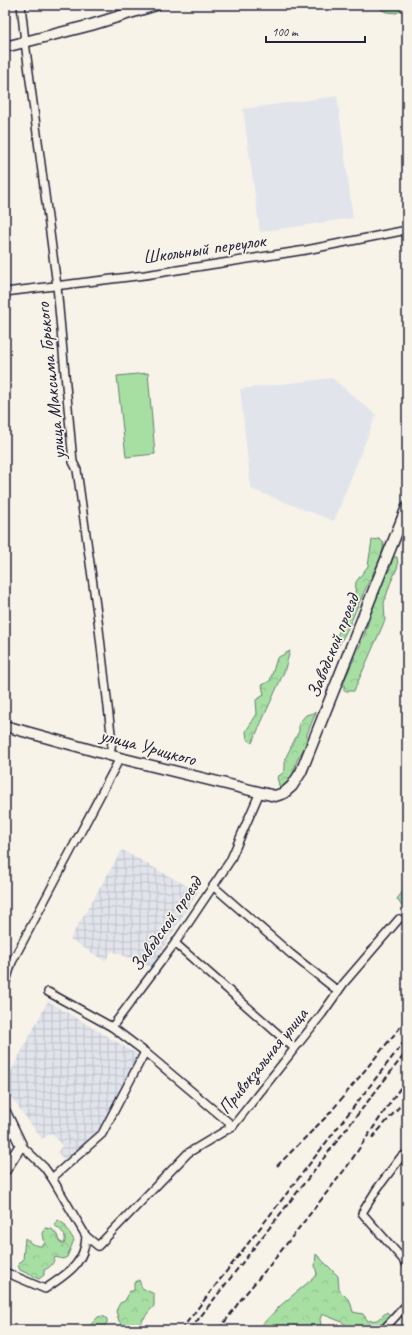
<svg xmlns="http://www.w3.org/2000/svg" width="412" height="1335" font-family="Caveat,sans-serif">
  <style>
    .built { fill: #e1e4eb }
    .industrial { fill: url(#industrial-grid) }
    .grass { fill: #a7dfa3; stroke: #64806f }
    .forest { fill: url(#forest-crowns); stroke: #64806f }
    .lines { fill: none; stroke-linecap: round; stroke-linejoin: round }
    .street-casing { stroke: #22223b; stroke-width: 10 }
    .secondary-casing { stroke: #22223b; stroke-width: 13 }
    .street { stroke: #f7f3e8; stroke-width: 7 }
    .secondary { stroke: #f7f3e8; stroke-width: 10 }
    .rail { stroke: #22223b; stroke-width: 2; stroke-dasharray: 6 3; stroke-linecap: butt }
    .labels { text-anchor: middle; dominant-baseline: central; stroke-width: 3.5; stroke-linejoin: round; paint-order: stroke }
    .street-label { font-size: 19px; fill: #22223b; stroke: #f7f3e8 }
  </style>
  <defs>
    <pattern id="industrial-grid" width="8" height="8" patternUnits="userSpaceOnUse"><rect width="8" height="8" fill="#e1e4eb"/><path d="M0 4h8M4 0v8" fill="none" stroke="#c1c3ca"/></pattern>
    <pattern id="forest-crowns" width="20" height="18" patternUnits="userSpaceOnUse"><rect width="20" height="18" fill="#a7dfa3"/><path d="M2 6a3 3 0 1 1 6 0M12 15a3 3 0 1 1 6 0" fill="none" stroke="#8fbf8d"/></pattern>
  </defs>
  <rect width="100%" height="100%" fill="#f7f3e8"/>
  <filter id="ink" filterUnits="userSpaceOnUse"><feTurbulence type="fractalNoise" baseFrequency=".025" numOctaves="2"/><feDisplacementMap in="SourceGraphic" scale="8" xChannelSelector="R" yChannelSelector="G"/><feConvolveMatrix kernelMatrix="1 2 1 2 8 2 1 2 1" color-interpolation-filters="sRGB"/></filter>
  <g filter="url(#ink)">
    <g class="built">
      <path d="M337,96L353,218L260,232L243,109Z"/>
      <path d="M332,378L376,415L334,521L251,489L240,389Z"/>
    </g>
    <g class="industrial">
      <path d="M122,850L198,892L151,967L112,951L105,961L70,939Z"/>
      <path d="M48,1001L140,1056L105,1124L65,1161L57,1152L62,1146L52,1133L42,1139L5,1089V1083Z"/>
    </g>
    <path class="grass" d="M148,373L155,454L126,457L117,376Z"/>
    <g class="forest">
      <path d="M374,5H407L397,13L386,12Z"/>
      <path d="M379,539L384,543C381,564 368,581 360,601C352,618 347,633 336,649L335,645L336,638L343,623L346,612L355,593L356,582L368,566L372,540Z"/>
      <path d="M393,557H397L398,566L390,584L384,603L385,620L354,691H344V681L363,639L380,586L390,569Z"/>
      <path d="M290,651L284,672L252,743L247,739L246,731L257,714L256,700L264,695L262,685L270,681L277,658Z"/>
      <path d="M316,712L307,734L306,745L297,760L292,777L280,789L277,777L282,774L285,769V759L299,731V723L306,715Z"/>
      <path d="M407,886V913L397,899Z"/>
      <path d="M58,1220L64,1224L74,1240L67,1257L63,1259L55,1257C53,1264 51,1267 44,1270V1275L39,1279L20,1270L18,1265L23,1260L25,1238L32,1244L40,1246L45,1244L43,1234L45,1228L52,1229L57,1235L59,1241L64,1244C68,1235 61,1230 54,1225Z"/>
      <path d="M316,1254L338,1276L339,1290L350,1301L353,1312L363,1314L368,1321L377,1320L387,1312L390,1316L377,1330H348V1326L342,1322L322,1314L320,1319L322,1330H257L280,1306L317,1275L315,1265Z"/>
      <path d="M139,1280L142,1288L154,1294V1306C146,1313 142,1323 135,1330H126L119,1321L116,1311L120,1303L125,1301L130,1291H134V1283Z"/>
      <path d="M103,1316L107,1319V1323L100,1330H86L98,1317Z"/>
    </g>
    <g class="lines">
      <defs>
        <g id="street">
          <path d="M21,5L25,42L57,286L73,462L77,470L98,620L112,742L110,754"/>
          <path d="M5,292L145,275L306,250L407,230"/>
          <path d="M213,886L291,954L338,991"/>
          <path d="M175,943L294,1048"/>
          <path d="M5,985L12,962L120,758"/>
          <path d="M48,992L112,1027L145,1052"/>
          <path d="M112,1027L175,943L230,861L260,792"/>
          <path d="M21,1145L44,1167L52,1178L86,1236L98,1246L188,1153L233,1126L322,1014L344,983L399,919"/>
          <path d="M407,1154L401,1157L377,1189L362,1213L407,1264"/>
          <path d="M52,1178L102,1134L145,1052L233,1126"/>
          <path d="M5,1272L45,1289C66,1274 85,1265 86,1236"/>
          <path d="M383,1330L407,1304"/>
        </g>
        <g id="secondary">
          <path d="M5,47L91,25L156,5"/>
          <path d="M5,726L120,758L275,796L284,793L292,786L301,772L407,507"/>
          <path d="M5,1112L21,1145L5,1170"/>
        </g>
      </defs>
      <use href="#street" class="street-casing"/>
      <use href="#secondary" class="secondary-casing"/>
      <use href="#street" class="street"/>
      <use href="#secondary" class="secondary"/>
      <g class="rail">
        <path d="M372,1138L407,1098"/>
        <path d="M277,1166L329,1114L407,1019"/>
        <path d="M181,1330L407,1038"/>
        <path d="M190,1330L407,1051"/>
        <path d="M219,1330L242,1298L270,1265L346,1168L407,1078"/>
      </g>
    </g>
  </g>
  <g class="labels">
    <g class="street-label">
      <text transform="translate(204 249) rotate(-8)">Школьный переулок</text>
      <text transform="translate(51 381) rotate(-96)">улица Максима Горького</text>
      <text transform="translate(333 646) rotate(-68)">Заводской проезд</text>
      <text transform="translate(148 747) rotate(15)">улица Урицкого</text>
      <text transform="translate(166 924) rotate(-55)">Заводской проезд</text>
      <text transform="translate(263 1061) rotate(-51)">Привокзальная улица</text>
    </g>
  </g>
  <rect width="412" height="1335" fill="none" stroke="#f7f3e8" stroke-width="20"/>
  <rect x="10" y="10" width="392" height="1315" fill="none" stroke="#22223b" stroke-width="1.5" filter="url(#ink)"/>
  <path d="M266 36v6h99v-6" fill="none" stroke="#22223b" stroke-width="2"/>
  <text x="272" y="36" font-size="12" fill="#22223b" stroke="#f7f3e8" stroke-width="3" paint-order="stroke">100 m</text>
</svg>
